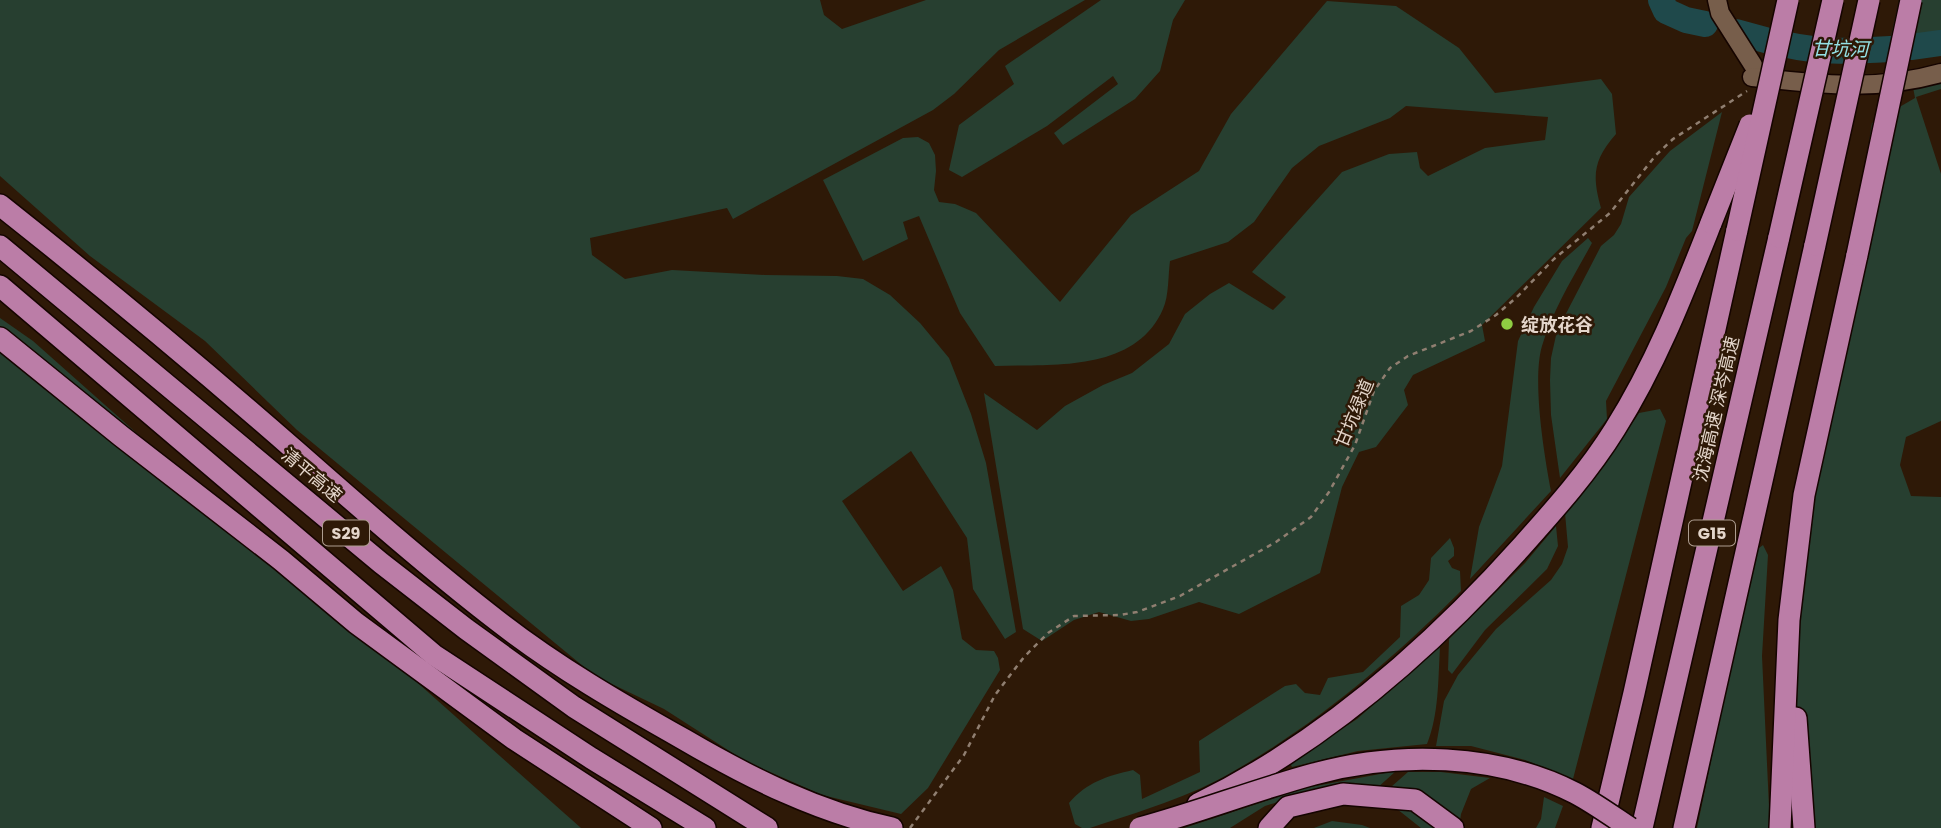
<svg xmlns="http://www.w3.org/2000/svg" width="1941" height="828" font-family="Poppins,'Noto Sans SC',sans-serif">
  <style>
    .green { fill: #273f30 }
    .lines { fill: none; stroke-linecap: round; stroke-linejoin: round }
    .river { stroke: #1f494b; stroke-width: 26 }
    .minor-casing { stroke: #150400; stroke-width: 21 }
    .highway-casing { stroke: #150400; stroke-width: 24 }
    .path { stroke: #907f71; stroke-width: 2.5; stroke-dasharray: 5 5; stroke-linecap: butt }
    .minor { stroke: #775e4b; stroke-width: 18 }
    .highway { stroke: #bb7da7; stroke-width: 21 }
    .highway-bridge-casing { stroke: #150400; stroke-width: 24; stroke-linecap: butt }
    .highway-bridge { stroke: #bb7da7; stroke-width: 21 }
    .poi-dot { fill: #8fcd42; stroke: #2e1907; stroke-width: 2.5 }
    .labels { text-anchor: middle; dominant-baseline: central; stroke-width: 5; stroke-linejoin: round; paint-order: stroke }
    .shield { fill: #2e1907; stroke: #ad9d90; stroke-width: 2 }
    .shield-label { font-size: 16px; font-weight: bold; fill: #e4d6cb }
    .poi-label { font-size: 18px; font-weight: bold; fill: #e4d6cb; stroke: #2e1907; text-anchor: start }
    .street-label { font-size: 18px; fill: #e4d6cb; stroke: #2e1907 }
    .water-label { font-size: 19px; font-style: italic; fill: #94e1e5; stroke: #2e1907 }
  </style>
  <rect width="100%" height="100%" fill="#2e1907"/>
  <g class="green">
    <path d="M0,0H820L824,15L842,29L926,0H1085L999,50L954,94L933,110L733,219L727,208L590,238L592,255L625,279L672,270L765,275L837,276L863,279L890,295L920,323L949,358L971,414L986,463L1016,632L1005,639L973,589L967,538L911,451L842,501L903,591L941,566L953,590L962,639L976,650L994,651L998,658L1000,670L928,788L901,814L822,795L745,761L664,709L595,676L297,430L205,341L90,256L0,176Z"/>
    <path d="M1101,0H1185L1173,20L1160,71L1135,99L1063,145L1054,133L1118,84L1113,76L1047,126L962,177L949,170L959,125L1014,84L1005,66Z"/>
    <path d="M1899,0H1941V33L1934,36L1890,40Z"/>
    <path d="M1327,1L1396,6L1459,48L1495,93L1601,79L1612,94L1616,134C1593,160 1592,176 1601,208L1482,325L1485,341L1413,375L1404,390L1408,405L1376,447L1359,452L1342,487L1320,573L1239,614L1199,602L1149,619L1131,621L1099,612L1074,620L1042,641L1023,629L984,393L1037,430L1065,406L1103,385L1132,373L1169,344L1185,314L1210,294L1229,283L1273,310L1286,297L1252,272L1342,172L1389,154L1417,152L1420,168L1428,176L1485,148L1545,140L1548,117L1406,106L1390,118L1319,146L1292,168L1254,222L1228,242L1170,261C1168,276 1169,296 1163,309C1135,373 1052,364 995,366L960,313L919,216L903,222L908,239L863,261L823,180L903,138L918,137L929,143L935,155L936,171L934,190L939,202L955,204L976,213L1060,302L1131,215L1199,171L1231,114Z"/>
    <path d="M1941,79V89L1916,97L1941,174V421L1906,437L1900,465L1911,496L1941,497V828H1807L1791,699L1793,620L1872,123L1915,98L1913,87Z"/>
    <path d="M1722,112L1692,231L1686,238L1666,287L1606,401L1607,419L1560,478L1551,415L1550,380L1551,358L1557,331L1601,246L1614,235L1621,224L1629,197L1670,151Z"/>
    <path d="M1588,238L1592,243C1574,276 1553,309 1542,346C1532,380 1544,454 1551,491L1470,579L1479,527L1502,466L1518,341L1534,307L1562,261Z"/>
    <path d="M0,318L33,341L581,828H0Z"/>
    <path d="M1660,409L1666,421L1573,779L1525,760L1471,746H1436L1444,701L1458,675L1496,629L1551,580L1562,564L1568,547L1565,513L1607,461L1639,413Z"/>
    <path d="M1556,526L1558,546L1547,569L1485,630L1452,674L1448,670L1449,639L1525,563Z"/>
    <path d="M1450,538L1454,548V556L1448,561L1452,568L1460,571L1461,591C1393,659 1318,723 1234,771C1190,797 1138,812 1090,828H1082L1075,824L1069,803C1087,782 1107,776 1133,770L1140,775L1142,799L1200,772L1199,741L1285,686L1296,684L1305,693L1320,695L1328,678L1363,672L1400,637L1401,606L1419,595L1429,580L1431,558Z"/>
    <path d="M1763,545L1768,555L1762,656L1770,828H1697L1755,551Z"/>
    <path d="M1440,647C1438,680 1439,714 1427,744L1358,751L1292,767L1290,763L1357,719Z"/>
    <path d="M1396,771L1366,798L1300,795L1265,806L1230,828H1184L1305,788Z"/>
    <path d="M1408,772H1441L1490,778L1471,789L1461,814L1459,828H1421L1397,809L1374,802Z"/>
    <path d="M1544,797L1563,806L1555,828H1536L1541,819Z"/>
    <path d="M1332,821L1362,825L1370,828H1314Z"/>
  </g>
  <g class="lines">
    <g class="river">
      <path d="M1661,0L1666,11L1686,20L1705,24"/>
      <path d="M1736,32L1769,41"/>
      <path d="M1788,45C1823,53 1856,51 1892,49"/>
      <path d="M1911,47L1941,43"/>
    </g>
    <defs>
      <g id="minor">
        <path d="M1717,0L1720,13L1753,65"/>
        <path d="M1752,77C1820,84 1874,92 1941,73"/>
      </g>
      <g id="highway">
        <path d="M0,205C101,285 200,367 297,452C363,510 429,568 499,622C557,667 621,704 685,740C750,778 818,812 892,828"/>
        <path d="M0,246L381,563L466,629L574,707L767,828"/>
        <path d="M0,286L434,655L591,758L705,828"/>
        <path d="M0,338L121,436L281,560L356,623L514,739L651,828"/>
        <path d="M1796,718L1804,828"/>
        <path d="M1198,804C1323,743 1431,648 1523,545C1556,508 1589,471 1615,429C1656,364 1683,294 1711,223"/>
        <path d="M1269,828L1288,807L1343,794L1415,800L1453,828"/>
        <path d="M1602,828L1634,693L1737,230"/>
        <path d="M1642,828L1779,237"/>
        <path d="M1684,828L1815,245"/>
        <path d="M1780,828L1789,620L1804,495L1857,255"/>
      </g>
    </defs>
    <use href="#minor" class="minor-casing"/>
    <use href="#highway" class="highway-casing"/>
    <path class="path" d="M910,828L964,755L995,695L1024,657L1048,633L1074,616L1120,615L1137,612L1180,596L1276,542L1311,517L1329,492L1355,445L1374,391L1390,368L1408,356L1471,331L1496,315L1517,297L1554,259L1610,213L1656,155L1673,139L1747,91"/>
    <use href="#minor" class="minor"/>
    <use href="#highway" class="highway"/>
    <defs>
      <g id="highway-bridge">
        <path d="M1711,223L1750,125"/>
        <path d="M1737,230L1788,0"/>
        <path d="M1779,237L1833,0"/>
        <path d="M1815,245L1869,0"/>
        <path d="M1857,255L1911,0"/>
        <path d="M1140,828C1199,812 1255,790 1314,774C1397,751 1497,753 1575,793C1594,803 1612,816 1630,828"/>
      </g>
    </defs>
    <use href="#highway-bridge" class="highway-bridge-casing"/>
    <use href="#highway-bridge" class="highway-bridge"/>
  </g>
  <circle class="poi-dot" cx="1507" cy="324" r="7"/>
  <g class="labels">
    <g class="shield">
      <rect x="323" y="520.5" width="46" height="25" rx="5"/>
      <rect x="1689" y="520.5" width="46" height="25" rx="5"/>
    </g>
    <g class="shield-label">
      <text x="346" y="533">S29</text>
      <text x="1712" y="533">G15</text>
    </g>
    <g class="poi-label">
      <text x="1521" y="324">绽放花谷</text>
    </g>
    <g class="street-label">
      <text transform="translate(1716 409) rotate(-77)">沈海高速 深岑高速</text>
      <text transform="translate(1354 413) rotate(-67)">甘坑绿道</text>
      <text transform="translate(312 475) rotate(40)">清平高速</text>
    </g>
    <g class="water-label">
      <text transform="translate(1840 49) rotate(1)">甘坑河</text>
    </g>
  </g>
</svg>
